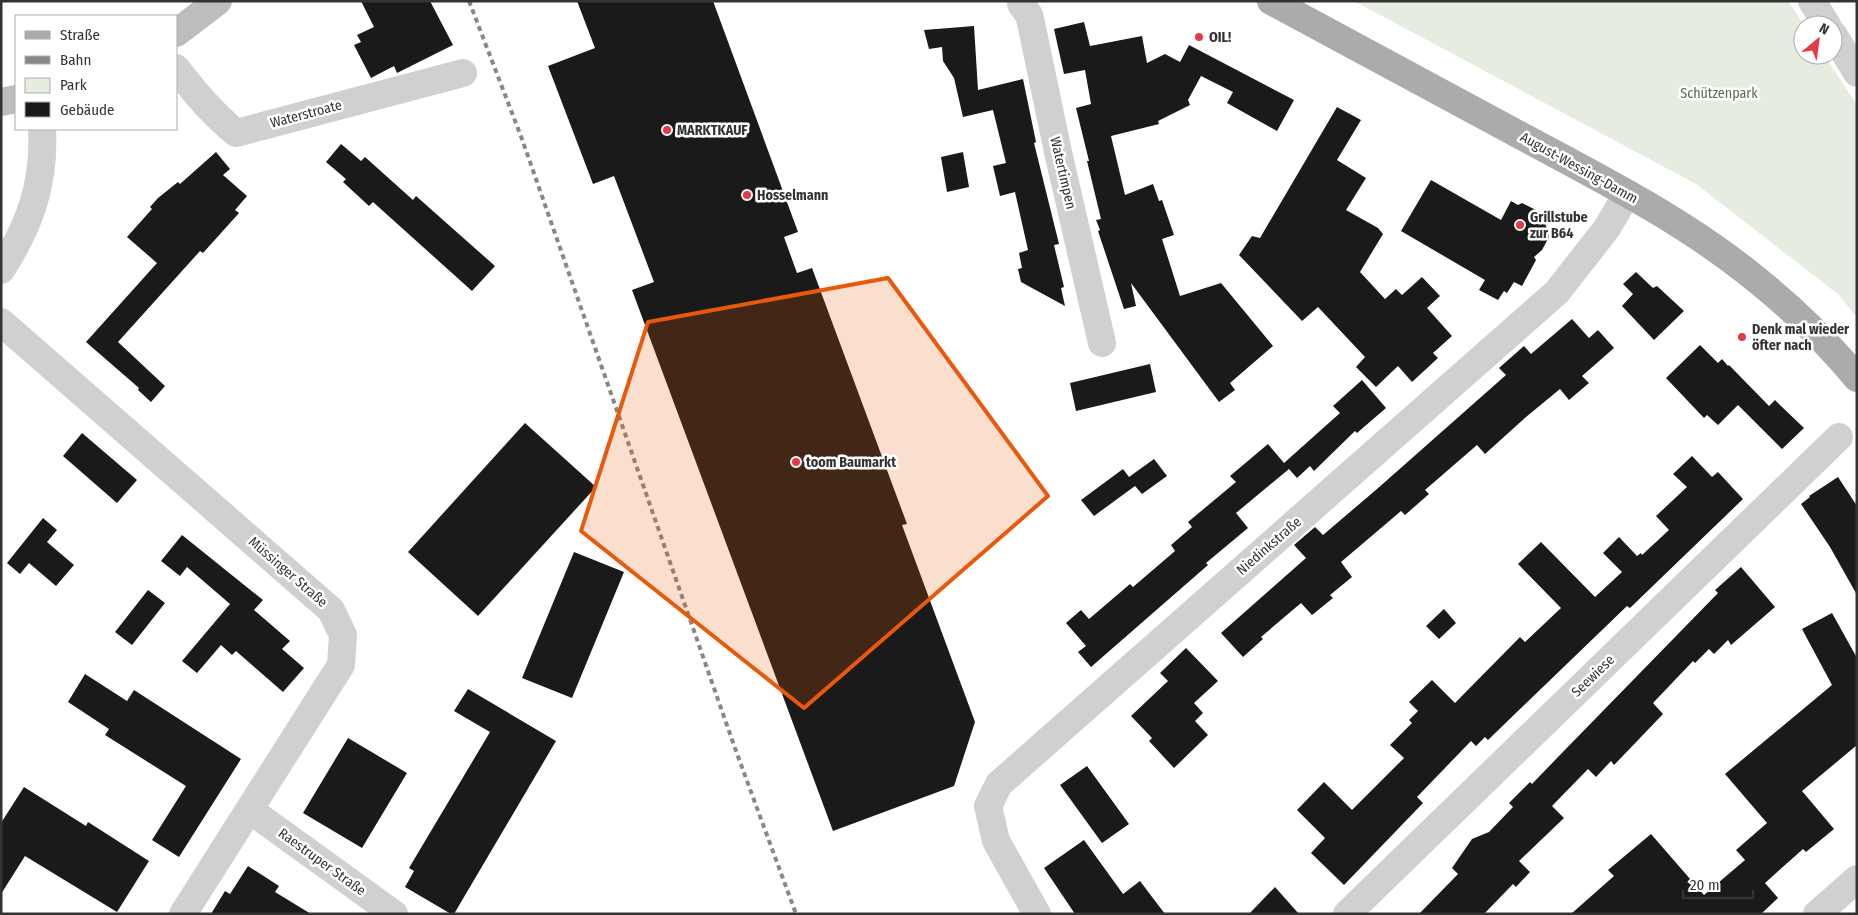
<svg xmlns="http://www.w3.org/2000/svg" width="1858" height="915" font-family="'Fira Sans Condensed',sans-serif">
  <style>
    .green { fill: #e6ecdf }
    .building { fill: #1a1a1a }
    .lines { fill: none; stroke-linecap: round; stroke-linejoin: round }
    .street { stroke: #d0d0d0; stroke-width: 28 }
    .secondary { stroke: #bdbdbd; stroke-width: 28 }
    .primary { stroke: #ababab; stroke-width: 28 }
    .rail { stroke: #888; stroke-width: 4; stroke-dasharray: 5 4; stroke-linecap: butt }
    .marked { fill: #e8590c; fill-opacity: 0.2; stroke: #e8590c; stroke-width: 4; stroke-linejoin: round }
    .poi-dot { fill: #e63946; stroke: #fff; stroke-width: 2 }
    .labels { text-anchor: middle; dominant-baseline: central; stroke-width: 5; stroke-linejoin: round; paint-order: stroke }
    .poi-label { font-size: 14px; font-weight: bold; fill: #333; stroke: #fff; text-anchor: start }
    .park-label { font-size: 14px; fill: #56703f; stroke: #fff }
    .street-label { font-size: 14px; fill: #333; stroke: #fff }
  </style>
  <rect width="100%" height="100%" fill="#fff"/>
  <path class="green" d="M1354,1H1788L1804,25L1803,55H1824L1857,105V318L1839,295L1696,184Z"/>
  <g class="building">
    <path d="M361,1H430L453,45L397,73L394,66L371,78L354,45L361,42L357,35L374,27Z"/>
    <path d="M577,1H713L798,232L784,237L797,273L812,268L907,524L902,525L975,722L954,786L833,831L632,290L654,282L614,176L593,184L548,66L595,48Z"/>
    <path d="M1084,22L1090,46L1142,36L1147,63L1165,54L1180,62L1189,45L1294,100L1277,131L1227,103L1233,92L1201,76L1188,100L1190,105L1158,121L1159,124L1111,136L1125,195L1153,184L1159,201L1162,200L1174,235L1162,239L1180,296L1221,283L1273,346L1230,383L1235,390L1219,402L1131,283L1136,306L1124,309L1098,231L1100,230L1096,220L1101,219L1087,161H1089L1076,108L1091,104L1085,70L1064,74L1054,29Z"/>
    <path d="M974,26L978,90L1023,79L1036,142L1034,143L1059,244L1054,245L1064,287L1061,288L1065,306L1021,282L1018,269L1022,268L1019,253L1028,250L1015,192L1000,196L993,166L1006,163L993,110L963,117L954,78L943,61L942,47L929,49L924,30Z"/>
    <path d="M1337,107L1361,120L1337,160L1366,178L1346,210L1378,228L1383,234L1360,272L1385,299L1396,289L1402,295L1422,277L1440,296L1427,308L1452,336L1433,353L1438,358L1412,382L1398,366L1376,387L1356,367L1365,357L1318,307L1302,321L1239,255L1252,236L1260,238Z"/>
    <path d="M341,144L361,161L365,157L413,200L416,196L495,266L472,291L373,202L369,206L343,182L346,179L326,162Z"/>
    <path d="M216,152L230,169L223,175L247,196L235,210L239,213L203,253L200,251L118,342L165,386L151,402L138,390L139,388L86,342L157,263L127,237L152,209L150,207L158,198L178,182L180,184Z"/>
    <path d="M963,152L969,187L947,192L941,157Z"/>
    <path d="M1431,180L1501,220L1511,201L1518,205L1522,203L1536,210L1537,215L1544,219L1549,237L1542,250L1534,257L1536,260L1522,286L1514,282L1507,293L1504,291L1498,300L1479,290L1485,280L1401,231Z"/>
    <path d="M1636,272L1653,288L1657,286L1684,311L1654,340L1622,306L1633,294L1623,284Z"/>
    <path d="M1572,319L1589,338L1598,330L1614,348L1582,376L1589,383L1569,400L1560,389L1526,417L1485,454L1477,445L1425,490L1429,494L1405,515L1401,511L1341,562L1352,577L1330,595L1333,598L1312,615L1301,603L1261,637L1263,639L1243,657L1221,633L1306,558L1294,545L1315,527L1323,535L1377,489L1506,375L1499,368L1524,346L1531,354Z"/>
    <path d="M1700,345L1718,363L1722,359L1728,366L1729,365L1769,406L1775,400L1781,406L1804,428L1782,449L1738,405L1718,425L1707,415L1704,418L1666,378Z"/>
    <path d="M1150,364L1156,392L1076,411L1070,383Z"/>
    <path d="M1362,380L1386,408L1357,433L1355,431L1314,471L1310,466L1297,478L1289,469L1236,513L1248,528L1206,563L1208,565L1091,667L1078,652L1086,646L1066,623L1081,610L1089,619L1130,584L1133,587L1175,551L1171,545L1192,527L1188,522L1236,482L1230,476L1268,444L1284,463L1340,413L1333,406Z"/>
    <path d="M525,423L596,487L478,616L408,552Z"/>
    <path d="M82,433L137,480L117,503L63,456Z"/>
    <path d="M1692,456L1712,477L1718,472L1743,499L1630,608L1627,606L1488,740L1485,737L1476,746L1471,741L1417,797L1423,803L1344,885L1311,853L1325,838L1297,810L1324,782L1352,810L1404,758L1390,745L1412,723L1409,720L1418,711L1409,702L1432,680L1455,703L1520,637L1525,642L1561,608L1518,564L1541,542L1595,597L1622,572L1603,553L1619,537L1637,556L1641,553L1642,555L1669,530L1656,516L1687,487L1673,474Z"/>
    <path d="M1154,459L1167,476L1142,494L1135,486L1094,516L1081,500L1123,469L1129,477Z"/>
    <path d="M1838,477L1857,506V595L1830,547L1801,504L1810,497L1809,496Z"/>
    <path d="M43,518L57,530L47,542L74,565L56,586L29,563L20,574L7,563Z"/>
    <path d="M182,535L263,600L254,610L290,641L282,649L304,668L283,692L236,651L232,655L221,645L197,673L182,661L230,604L187,567L180,576L161,561Z"/>
    <path d="M574,552L624,572L572,698L522,678Z"/>
    <path d="M1741,567L1775,607L1731,645L1728,640L1714,654L1709,649L1695,663L1693,661L1653,703L1663,714L1617,762L1614,765L1611,761L1596,777L1588,769L1552,806L1564,818L1519,861L1530,872L1516,887L1513,884L1484,914H1419L1458,874L1452,868L1472,839L1489,832L1513,807L1509,803L1530,782L1532,784L1558,757L1718,593L1715,590Z"/>
    <path d="M148,590L165,603L132,645L115,632Z"/>
    <path d="M1444,609L1456,623L1439,639L1426,626Z"/>
    <path d="M1832,613L1857,658V745L1802,791L1834,829L1806,852L1803,849L1765,883L1778,898L1761,914H1571L1614,876L1608,870L1651,834L1704,895L1745,860L1736,850L1767,823L1725,774L1832,685L1802,629Z"/>
    <path d="M1186,648L1218,681L1194,703L1203,713L1195,721L1208,735L1174,768L1149,741L1152,738L1131,716L1168,681L1160,673Z"/>
    <path d="M85,674L127,701L134,690L241,759L179,857L152,840L186,786L105,735L109,729L68,702Z"/>
    <path d="M468,689L556,741L454,914H451L405,887L414,871L409,868L490,732L454,711Z"/>
    <path d="M348,738L407,773L362,848L303,813Z"/>
    <path d="M1087,766L1129,824L1102,843L1060,785Z"/>
    <path d="M24,787L86,826L88,822L149,861L117,912L25,856L1,894V823Z"/>
    <path d="M1084,840L1123,894L1140,881L1165,914H1075L1044,868Z"/>
    <path d="M248,866L279,886L275,892L311,914H211L225,891L230,894Z"/>
    <path d="M1275,887L1299,914H1249Z"/>
  </g>
  <g class="lines">
    <g class="street">
      <path d="M1812,1L1827,25"/>
      <path d="M1021,4L1029,15L1031,23L1058,152L1102,343"/>
      <path d="M1833,34L1857,73"/>
      <path d="M176,68C194,92 213,114 236,133L463,73"/>
      <path d="M1,270C30,225 45,183 42,129"/>
      <path d="M1,322L331,610L343,635L341,665L183,914"/>
      <path d="M250,810L394,914"/>
      <path d="M1037,914L996,841L988,806L999,784L1557,292L1607,228L1627,194"/>
      <path d="M1347,914L1839,437"/>
      <path d="M1817,914L1857,879"/>
    </g>
    <g class="secondary">
      <path d="M176,33L218,1"/>
      <path d="M1,102L16,99"/>
    </g>
    <path class="primary" d="M1271,1C1352,45 1433,89 1514,132C1597,177 1684,220 1757,280C1793,309 1827,342 1857,378"/>
    <path class="rail" d="M469,1L522,139L736,751L796,914"/>
  </g>
  <path class="marked" d="M888,278L1048,496L804,708L581,531L648,322Z"/>
  <g class="poi-dot">
    <circle cx="1199" cy="37" r="5"/>
    <circle cx="667" cy="130" r="5"/>
    <circle cx="747" cy="195" r="5"/>
    <circle cx="1520" cy="225" r="5"/>
    <circle cx="1742" cy="337" r="5"/>
    <circle cx="796" cy="462" r="5"/>
  </g>
  <g class="labels">
    <g class="poi-label">
      <text x="1209" y="37">OIL!</text>
      <text x="677" y="130">MARKTKAUF</text>
      <text x="757" y="195">Hosselmann</text>
      <text x="1530" y="217">Grillstube<tspan x="1530" dy="16">zur B64</tspan></text>
      <text x="1752" y="329">Denk mal wieder<tspan x="1752" dy="16">öfter nach</tspan></text>
      <text x="806" y="462">toom Baumarkt</text>
    </g>
    <g class="park-label">
      <text x="1719" y="93">Schützenpark</text>
    </g>
    <g class="street-label">
      <text transform="translate(306 114) rotate(-15)">Waterstroate</text>
      <text transform="translate(1579 168) rotate(29)">August-Wessing-Damm</text>
      <text transform="translate(1063 173) rotate(77)">Watertimpen</text>
      <text transform="translate(1269 546) rotate(-41)">Niedinkstraße</text>
      <text transform="translate(288 572) rotate(41)">Müssinger Straße</text>
      <text transform="translate(1593 676) rotate(-44)">Seewiese</text>
      <text transform="translate(322 862) rotate(36)">Raestruper Straße</text>
    </g>
  </g>
  <rect width="1858" height="915" fill="none" stroke="#333333" stroke-width="5"/>
  <rect x="15" y="15" width="162" height="115" fill="#ffffff" stroke="#adadad"/>
  <rect x="25" y="31" width="25" height="8" fill="#ababab" stroke="#adadad"/>
  <text x="60" y="40" font-size="15" fill="#333333">Straße</text>
  <rect x="25" y="56" width="25" height="8" fill="#888888" stroke="#adadad"/>
  <text x="60" y="65" font-size="15" fill="#333333">Bahn</text>
  <rect x="25" y="78" width="25" height="15" fill="#e6ecdf" stroke="#adadad"/>
  <text x="60" y="90" font-size="15" fill="#333333">Park</text>
  <rect x="25" y="102" width="25" height="15" fill="#1a1a1a" stroke="#adadad"/>
  <text x="60" y="115" font-size="15" fill="#333333">Gebäude</text>
  <g transform="translate(1818 40) rotate(29)"><circle r="24" fill="#ffffff" stroke="#adadad"/>
  <path d="M0-4L9 19L0 12L-9 19Z" fill="#e63946"/>
  <text y="-8" font-size="14" font-weight="bold" text-anchor="middle" fill="#333333">N</text>
  </g>
  <path d="M1683 890v8h70v-8" fill="none" stroke="#333333" stroke-width="2.5"/>
  <text x="1690" y="890" font-size="15" fill="#333333" stroke="#ffffff" stroke-width="4" paint-order="stroke">20 m</text>
</svg>
